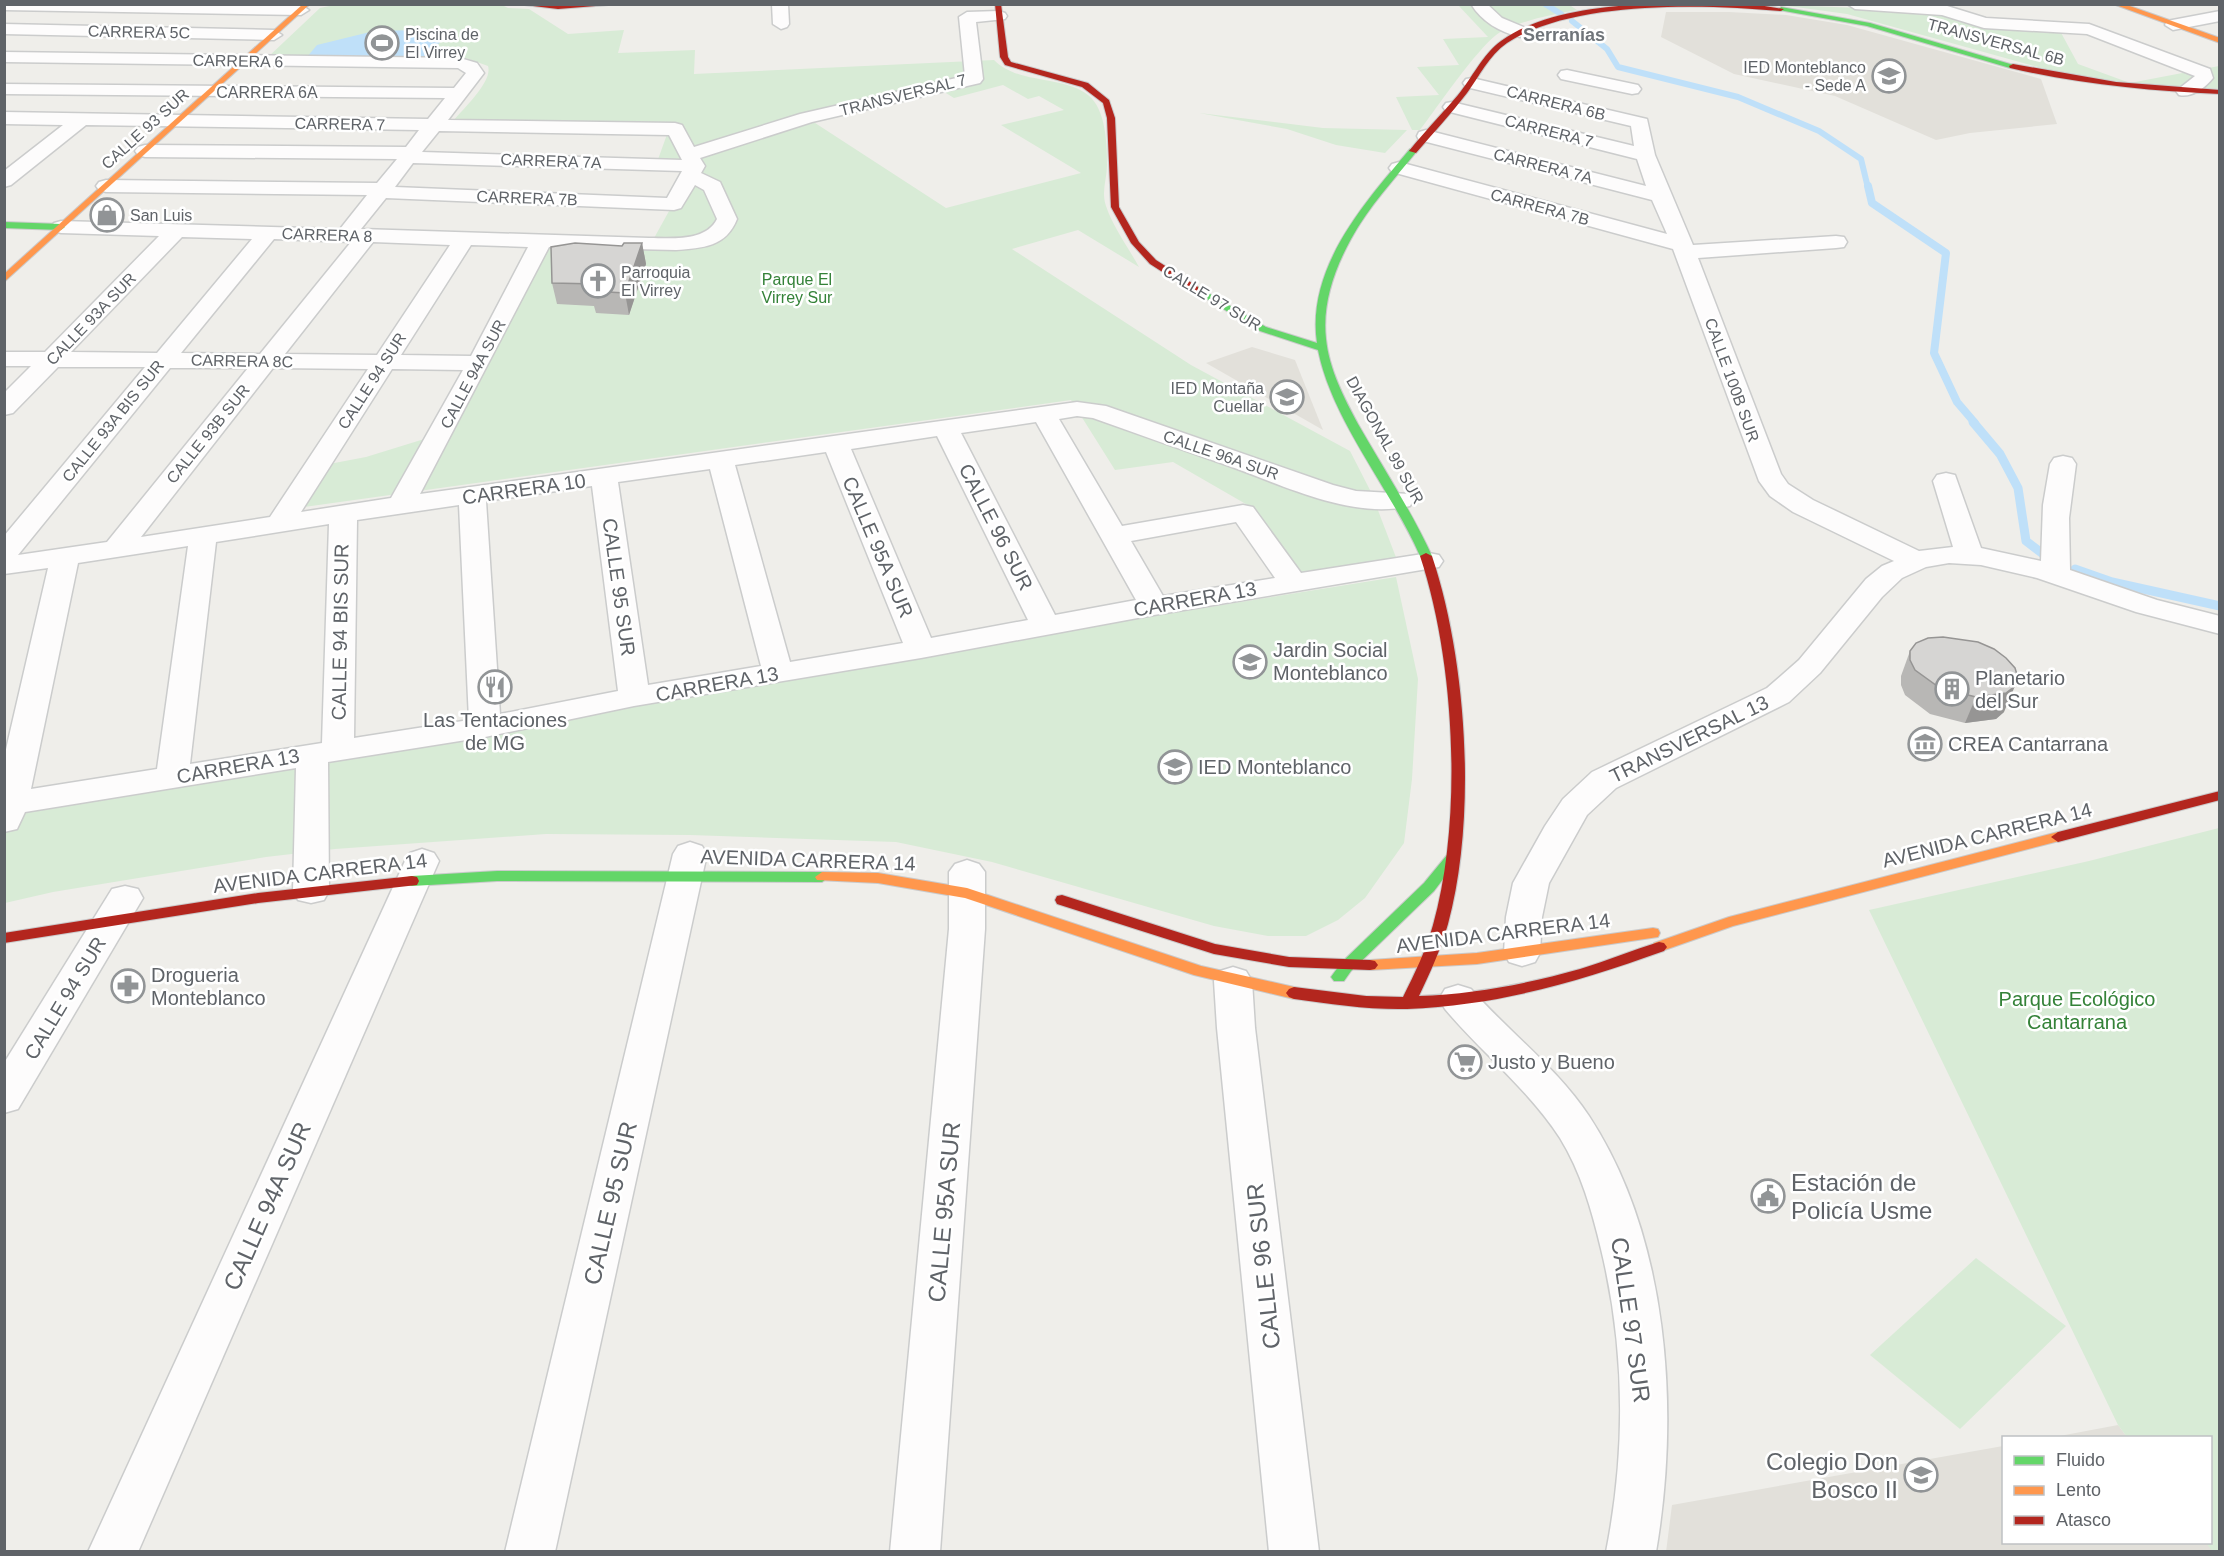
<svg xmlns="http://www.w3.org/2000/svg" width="2224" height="1556" font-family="Helvetica,sans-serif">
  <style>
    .education { fill: #e2e0da }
    .green { fill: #d8ebd6; fill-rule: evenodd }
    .water { fill: #bfe0f9 }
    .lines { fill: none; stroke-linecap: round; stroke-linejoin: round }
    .stream-far2 { stroke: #bfe0f9; stroke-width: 6 }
    .stream-far1 { stroke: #bfe0f9; stroke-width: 8 }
    .stream { stroke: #bfe0f9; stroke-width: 9 }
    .street-casing { stroke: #cbcccc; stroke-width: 3 }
    .fast-casing { stroke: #cacacb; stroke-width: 2 }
    .slow-casing { stroke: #cacacb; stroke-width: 2 }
    .jam-casing { stroke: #cacacb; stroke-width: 2 }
    .street { fill: #fdfcfc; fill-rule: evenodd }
    .fast { fill: #63d668; fill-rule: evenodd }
    .slow { fill: #ff974d; fill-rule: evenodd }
    .jam { fill: #b3261e; fill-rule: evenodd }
    .wall { fill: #b8b7b5 }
    .shaded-wall { fill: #969594 }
    .building { fill: #d6d5d3; stroke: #969594; stroke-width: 1.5 }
    .labels { text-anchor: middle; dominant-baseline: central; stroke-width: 5; stroke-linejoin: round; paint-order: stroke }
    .far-street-label { font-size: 16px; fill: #5f6368; stroke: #fff }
    .far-poi-label { font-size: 16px; fill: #5f6368; stroke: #fff; text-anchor: start }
    .far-park-label { font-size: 16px; fill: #348238; stroke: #fff }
    .far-neighbourhood-label { font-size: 18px; font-weight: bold; fill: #70757a; stroke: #fff }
    .street-label { font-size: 20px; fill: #5f6368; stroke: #fff }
    .poi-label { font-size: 20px; fill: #5f6368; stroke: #fff; text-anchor: start }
    .park-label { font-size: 20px; fill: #348238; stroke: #fff }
    .near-poi-label { font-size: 24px; fill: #5f6368; stroke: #fff; text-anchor: start }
    .near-street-label { font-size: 24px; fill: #5f6368; stroke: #fff }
  </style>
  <rect width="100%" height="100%" fill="#efeeea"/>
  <g class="education">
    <path d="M1666,12H1729L1786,15L1847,25L2041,79L2057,124L1970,133L1936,140L1835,96L1734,74L1661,37Z"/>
    <path d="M1252,347L1295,360L1323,430L1206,363Z"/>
    <path d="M2118,1425L2127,1437L2049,1438Z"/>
    <path d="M2003,1446L2004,1542H2206L2213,1551L1666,1552L1672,1505Z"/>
  </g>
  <g class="green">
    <path d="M500,4L508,8L529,9L568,34L624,30L618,53L695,50L694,74L994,60C1019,85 1062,75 1088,95C1106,109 1107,144 1107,165C1107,179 1101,191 1106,206C1113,227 1128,247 1139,267L1078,230L1012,249L1191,365L1350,451L1371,492L1397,560L1295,574L1251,507L1173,462L1115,470L1071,400L297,508L324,465L366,457L447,432L548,246L648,249L694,166L656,165L670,126L454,120C464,108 493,81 488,66L466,58H267L320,8L334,5ZM1003,85L1028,99L1039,96L1064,110L1001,125L1081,173L946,208L812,121L941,90L954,98Z"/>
    <path d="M1568,4L1577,10C1552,15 1526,19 1502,31C1481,42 1437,108 1420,130H1412L1396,97L1439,95L1417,67L1459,65L1443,39L1488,37L1458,5Z"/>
    <path d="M1781,5L1940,11L1977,25L2059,29L2078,64L2130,83L2219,66V89L2130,83L2056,72L1847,14Z"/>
    <path d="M1199,113L1323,128L1407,130L1385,153L1336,145L1287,129Z"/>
    <path d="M1396,577L1418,679L1412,779L1404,843L1365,898L1338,920L1306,936H1268L1214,926L992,862L896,842L690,835L546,834L335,849L266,857L53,892L5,903V810L935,651Z"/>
    <path d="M2219,828L2220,1551L2213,1552L2206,1543L2210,1542V1438L2127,1437L2118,1425L1869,910L2089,861Z"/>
    <path d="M1976,1258L2066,1326L1960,1429L1870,1355Z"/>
  </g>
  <path class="water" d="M421,30L441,41L425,58L307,57L317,45L374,31Z"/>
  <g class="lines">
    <g class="stream-far2">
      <path d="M1545,4L1561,14"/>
      <path d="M1572,21L1607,49L1618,67L1738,97L1819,131L1861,159L1868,188"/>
    </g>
    <path class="stream-far1" d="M1868,186L1872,203L1946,253L1934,353L1957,402L1975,423"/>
    <g class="stream">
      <path d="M1973,422L2000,454L2018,488L2026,541L2047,557"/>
      <path d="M2075,569L2112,582L2220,606"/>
    </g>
    <defs>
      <g id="street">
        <path d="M4,4L301,5L309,10L301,15L4,10Z"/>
        <path d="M772,4H788L789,24L787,27L781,29L773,24Z"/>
        <path d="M1471,4H1487L1502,18L1526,28L1528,32L1520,37C1500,32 1482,22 1471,4Z"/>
        <path d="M1847,4L1944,5L1986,18L2089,24L2210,69L2213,78C2205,88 2191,98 2179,95L2176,91L2195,76L2087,34L1984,28L1942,15L1855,9Z"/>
        <path d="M999,11L1005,13L1007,16L1005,19L976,22L983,79L980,83L812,122L700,158L705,166L701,173L720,182L737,219C726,247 703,248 676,250L549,247L420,494L1077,402L1106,406L1333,485L1356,491L1410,494L1413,500L1410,506C1354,520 1284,486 1232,467C1186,451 1140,435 1093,418L1077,416L1059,419L1122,526L1243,505L1253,507L1301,573L1429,553L1439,555L1443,561L1439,567L1154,615L921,658L634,706L485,737L328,762L329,891L324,900L311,903L298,900L293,891L296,768L25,812L17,829L4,832V758L48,568L4,574V536L145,367H58L13,413L4,415V393L31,366H4V352H45L159,236L61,233L54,231L51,227L54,223L61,221L340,229L367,195L106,192L99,190L96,186L99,182L106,180L377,183L397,159L145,157L138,155L135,151L138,147L145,145L406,147L419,130L86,125L11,185L4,187V171L63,125L4,124V112L428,119L445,98L4,94V84L454,88L466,73L458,68L4,62V52L460,58L477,63L484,73L448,120L675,123L682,125L694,147L800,114L965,76L959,17L967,12ZM439,131L669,135L682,160L422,152ZM413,163L682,171L667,198L395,187ZM695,185L704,190L717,219C706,242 671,238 649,238L361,229L386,198L674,210L681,208ZM182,237L252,239L157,353L71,352ZM274,239L351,242L260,354L181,353ZM373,242L450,245L377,355L285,354ZM471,245L528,247L471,356L401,355ZM170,368H248L107,542L18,555ZM273,368L368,369L270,517L141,537ZM392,369L463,370L391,498L301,512ZM1036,422L1136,600L1055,615L961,433ZM937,436L1028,620L931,638L851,449ZM826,452L903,643L790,662L735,465ZM710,469L761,666L648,685L618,482ZM592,486L618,691L500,714L486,501ZM459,505L469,720L354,738L357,520ZM1236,522L1275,578L1163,596L1131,541ZM329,524L322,743L190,764L216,542ZM188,546L157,769L31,789L78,563Z"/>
        <path d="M2220,11V21L2173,30L2165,25L2167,21Z"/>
        <path d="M4,24L274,30L282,35L274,40L4,34Z"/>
        <path d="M1567,70L1638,85L1641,89L1638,93L1632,94L1561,79L1558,75L1561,71Z"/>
        <path d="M1472,78L1647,119L1655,155L1693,245L1836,236L1844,237L1847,242L1844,247L1836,248L1698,258L1781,474L1788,484L1813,500L1919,551L1953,547L1933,481L1937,475L1946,473L1955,475L1981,548L2041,561L2043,505L2050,464L2054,458L2063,456L2072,458L2076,464L2069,518L2070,570L2157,600L2220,616V634L2136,612L2037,578L1981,565L1949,563L1926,567L1902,578L1882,597L1820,673L1789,702L1616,788L1587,815L1549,883L1542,917L1540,953L1535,962L1522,966L1509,962L1504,953L1506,917L1513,883L1545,826L1563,799L1592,772L1767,688L1799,660L1866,579L1882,566L1894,561L1793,512L1770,496L1759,481L1673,249L1392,172L1389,168L1392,164L1399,162L1667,234L1652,200L1419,140L1417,136L1419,132L1426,130L1646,186L1637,159L1446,111L1443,107L1446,103L1452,102L1634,146L1631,126L1466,87L1463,83L1466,79Z"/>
        <path d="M690,842L702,846L707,854L555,1552H505L673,854L678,846Z"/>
        <path d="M422,849L434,853L439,861L138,1552H88L405,861L410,853Z"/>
        <path d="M967,860L979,864L985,872V929L940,1552H890L949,929V872L955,864Z"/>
        <path d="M125,886L138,889L143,898L18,1109L4,1113V1063L112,889Z"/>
        <path d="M1233,967L1246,971L1252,981L1255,1028L1319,1552H1269L1217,1028L1214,981L1220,971Z"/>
        <path d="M1458,985L1471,989C1509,1032 1557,1068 1589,1116C1669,1238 1680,1411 1656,1552H1606C1626,1451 1625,1348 1601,1249C1592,1211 1581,1172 1560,1138C1529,1090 1481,1052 1445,1009L1439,999L1445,989Z"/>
      </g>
      <g id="fast">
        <path d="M1781,7L1870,23L2017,66L2010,68L1867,26L1779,10Z"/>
        <path d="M1410,149L1417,151C1394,180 1369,206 1351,239C1334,270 1322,304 1326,339C1329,369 1344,398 1358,424C1383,468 1411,510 1432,556L1426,559L1420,556C1391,489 1332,421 1318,350L1260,331L1190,289L1198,287L1266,327L1317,343C1306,268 1365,202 1410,149Z"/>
        <path d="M4,222L61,224L65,227L61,230L4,228Z"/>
        <path d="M1452,853L1459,858L1434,891L1351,971L1344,981H1334L1331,977L1341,963L1424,883L1447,855Z"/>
        <path d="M497,871L822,872L829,877L822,882L497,881L412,886L407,885L405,881L407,877L412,876Z"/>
      </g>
      <g id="slow">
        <path d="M303,4H310L4,282V274Z"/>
        <path d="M2113,4H2124L2220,38V43Z"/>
        <path d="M2058,832L2063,834L2065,837L2063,840L1733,926L1659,952L1654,951L1651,947L1654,943L1729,917Z"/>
        <path d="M822,872L878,873L967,888L1201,966L1294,987L1299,989L1302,993L1299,997L1294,999L1194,975L965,898L878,883L817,880L815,877Z"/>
        <path d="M1653,928L1658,929L1660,933L1658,937L1477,964L1370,970L1365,969L1362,965L1365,961L1370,960L1477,953Z"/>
      </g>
      <g id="jam">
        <path d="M516,4H621L558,9Z"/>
        <path d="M995,4H1001L1008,57L1011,62L1088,83L1109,100L1115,118L1119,207L1139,242L1156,260L1198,287V291H1192L1150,264L1131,243L1111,207L1107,118L1103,103L1082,87L1005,65L1000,57Z"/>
        <path d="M1643,4H1752L1784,9L1781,11C1704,4 1572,0 1507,43C1489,55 1479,77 1467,93C1451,114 1433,133 1416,153L1409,151C1424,132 1442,114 1458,95C1472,78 1483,54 1501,41C1540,13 1597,7 1643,4Z"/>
        <path d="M2013,64L2116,82L2220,90V94C2149,91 2079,84 2010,68L2009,66Z"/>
        <path d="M1426,553L1432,556C1467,661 1477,817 1448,924C1441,949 1430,973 1419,996C1474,994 1527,984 1580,969C1607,961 1632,950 1659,942L1664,943L1667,947L1664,951C1577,982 1500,1005 1407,1009C1370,1010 1331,1004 1294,999L1289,997L1286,993L1289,989L1294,987L1366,996L1403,997C1415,973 1426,950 1433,925C1463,818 1455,661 1420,556Z"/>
        <path d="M2220,791V800L2058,842L2051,837L2058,832Z"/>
        <path d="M412,876L417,877L419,881L417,885L258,903L4,943V933L258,893Z"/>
        <path d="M1062,895L1215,944L1289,957L1370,960L1375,961L1378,965L1375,969L1370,970L1289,967L1214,954L1057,904L1055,900L1057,896Z"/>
      </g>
    </defs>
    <use href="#street" class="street-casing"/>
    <use href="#fast" class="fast-casing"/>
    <use href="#slow" class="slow-casing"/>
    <use href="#jam" class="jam-casing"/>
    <use href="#street" class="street"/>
    <use href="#fast" class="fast"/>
    <use href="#slow" class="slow"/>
    <use href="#jam" class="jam"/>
  </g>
  <g class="wall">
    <path d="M642,243L646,264L629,315L596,313L594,306L557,304L552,283L622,246Z"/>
    <path d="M1910,651L2004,712L1996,719L1965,723L1930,714L1905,695L1901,685V676Z"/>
  </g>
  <g class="shaded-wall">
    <path d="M642,243L646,264L629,315L625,293Z"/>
    <path d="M2015,686L2004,712L1996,719L1965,723L1976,697Z"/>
  </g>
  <g class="building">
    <path d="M575,243L622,246L624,243H642L625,293L591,291L596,284L552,283L551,247Z"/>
    <path d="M1943,637L1978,642L1994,649L2006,658L2015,668L2018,678L2015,686L2006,693L1976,697L1940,688L1915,670L1910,660V651L1916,643L1928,638Z"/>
  </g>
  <defs>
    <symbol id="stadium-ring" viewBox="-11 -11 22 22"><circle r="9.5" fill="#fff" stroke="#919496" stroke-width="1.5"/><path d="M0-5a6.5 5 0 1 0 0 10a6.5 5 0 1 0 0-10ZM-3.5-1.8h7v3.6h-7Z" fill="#919496"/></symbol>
    <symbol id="school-ring" viewBox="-11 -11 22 22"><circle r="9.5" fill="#fff" stroke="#919496" stroke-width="1.5"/><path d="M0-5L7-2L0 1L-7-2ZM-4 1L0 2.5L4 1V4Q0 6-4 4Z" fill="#919496"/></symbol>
    <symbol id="shop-ring" viewBox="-11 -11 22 22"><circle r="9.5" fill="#fff" stroke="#919496" stroke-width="1.5"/><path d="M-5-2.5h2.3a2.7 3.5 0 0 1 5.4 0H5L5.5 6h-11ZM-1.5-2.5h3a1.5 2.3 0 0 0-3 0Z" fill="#919496"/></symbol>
    <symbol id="church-ring" viewBox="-11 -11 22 22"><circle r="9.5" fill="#fff" stroke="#919496" stroke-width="1.5"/><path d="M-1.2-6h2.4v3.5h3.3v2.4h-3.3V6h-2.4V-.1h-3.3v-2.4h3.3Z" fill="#919496"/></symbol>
    <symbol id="restaurant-ring" viewBox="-11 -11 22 22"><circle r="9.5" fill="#fff" stroke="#919496" stroke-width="1.5"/><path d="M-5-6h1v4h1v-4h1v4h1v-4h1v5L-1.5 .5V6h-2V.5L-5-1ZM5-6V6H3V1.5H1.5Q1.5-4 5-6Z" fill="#919496"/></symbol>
    <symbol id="building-ring" viewBox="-11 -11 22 22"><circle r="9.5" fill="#fff" stroke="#919496" stroke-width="1.5"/><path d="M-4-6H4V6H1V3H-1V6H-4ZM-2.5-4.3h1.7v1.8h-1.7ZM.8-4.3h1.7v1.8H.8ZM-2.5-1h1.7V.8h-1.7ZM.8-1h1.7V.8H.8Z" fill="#919496"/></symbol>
    <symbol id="museum-ring" viewBox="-11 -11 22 22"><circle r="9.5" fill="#fff" stroke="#919496" stroke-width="1.5"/><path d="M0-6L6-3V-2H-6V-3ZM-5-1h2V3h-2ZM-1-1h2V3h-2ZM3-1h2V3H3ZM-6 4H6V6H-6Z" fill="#919496"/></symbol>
    <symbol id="pharmacy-ring" viewBox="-11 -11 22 22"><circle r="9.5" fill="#fff" stroke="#919496" stroke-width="1.5"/><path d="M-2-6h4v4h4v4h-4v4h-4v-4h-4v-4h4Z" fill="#919496"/></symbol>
    <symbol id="supermarket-ring" viewBox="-11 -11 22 22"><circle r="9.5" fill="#fff" stroke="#919496" stroke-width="1.5"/><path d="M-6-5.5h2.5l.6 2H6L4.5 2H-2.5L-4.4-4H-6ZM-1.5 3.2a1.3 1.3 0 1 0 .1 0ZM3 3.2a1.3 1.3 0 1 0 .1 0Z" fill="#919496"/></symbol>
    <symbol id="civic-ring" viewBox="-11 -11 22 22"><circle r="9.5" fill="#fff" stroke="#919496" stroke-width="1.5"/><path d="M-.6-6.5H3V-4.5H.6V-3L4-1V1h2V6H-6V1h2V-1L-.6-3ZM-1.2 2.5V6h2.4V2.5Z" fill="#919496"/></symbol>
  </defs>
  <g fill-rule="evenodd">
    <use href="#stadium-ring" x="363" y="24" width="38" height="38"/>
    <use href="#school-ring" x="1870" y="57" width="38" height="38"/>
    <use href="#shop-ring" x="88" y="196" width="38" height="38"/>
    <use href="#church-ring" x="579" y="262" width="38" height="38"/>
    <use href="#school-ring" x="1268" y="378" width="38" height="38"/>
    <use href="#school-ring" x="1231" y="643" width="38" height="38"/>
    <use href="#restaurant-ring" x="476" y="668" width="38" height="38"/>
    <use href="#building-ring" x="1933" y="670" width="38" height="38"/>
    <use href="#museum-ring" x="1906" y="725" width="38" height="38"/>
    <use href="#school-ring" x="1156" y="748" width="38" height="38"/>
    <use href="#pharmacy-ring" x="109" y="967" width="38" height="38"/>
    <use href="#supermarket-ring" x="1446" y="1043" width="38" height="38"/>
    <use href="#civic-ring" x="1749" y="1177" width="38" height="38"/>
    <use href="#school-ring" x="1902" y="1456" width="38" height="38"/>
  </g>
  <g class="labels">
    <g class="far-street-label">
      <text transform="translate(139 32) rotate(1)">CARRERA 5C</text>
      <text transform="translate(1996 42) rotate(15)">TRANSVERSAL 6B</text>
      <text transform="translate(238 61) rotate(1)">CARRERA 6</text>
      <text x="267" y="92">CARRERA 6A</text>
      <text transform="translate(903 95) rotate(-14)">TRANSVERSAL 7</text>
      <text transform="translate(1556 103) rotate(14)">CARRERA 6B</text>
      <text transform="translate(340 124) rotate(1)">CARRERA 7</text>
      <text transform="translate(145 129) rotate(-42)">CALLE 93 SUR</text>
      <text transform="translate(1549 131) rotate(14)">CARRERA 7</text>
      <text transform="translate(551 161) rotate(2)">CARRERA 7A</text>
      <text transform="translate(1543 166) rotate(14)">CARRERA 7A</text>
      <text transform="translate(527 198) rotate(2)">CARRERA 7B</text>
      <text transform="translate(1540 207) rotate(15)">CARRERA 7B</text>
      <text transform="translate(327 235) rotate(2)">CARRERA 8</text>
      <text transform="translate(1212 298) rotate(31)">CALLE 97 SUR</text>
      <text transform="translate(91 319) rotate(-46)">CALLE 93A SUR</text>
      <text transform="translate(242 361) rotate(1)">CARRERA 8C</text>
      <text transform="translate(473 374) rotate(-62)">CALLE 94A SUR</text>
      <text transform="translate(1732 380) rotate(70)">CALLE 100B SUR</text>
      <text transform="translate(372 381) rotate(-57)">CALLE 94 SUR</text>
      <text transform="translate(113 421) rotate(-51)">CALLE 93A BIS SUR</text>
      <text transform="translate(208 434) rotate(-51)">CALLE 93B SUR</text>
      <text transform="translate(1385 440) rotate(61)">DIAGONAL 99 SUR</text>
      <text transform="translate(1221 455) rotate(19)">CALLE 96A SUR</text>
    </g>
    <g class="far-poi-label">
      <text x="405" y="34">Piscina de<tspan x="405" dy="18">El Virrey</tspan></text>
      <text x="1866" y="67" text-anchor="end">IED Monteblanco<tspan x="1866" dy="18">- Sede A</tspan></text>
      <text x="130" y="215">San Luis</text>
      <text x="621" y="272">Parroquia<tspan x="621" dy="18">El Virrey</tspan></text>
      <text x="1264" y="388" text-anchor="end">IED Montaña<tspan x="1264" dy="18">Cuellar</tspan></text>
    </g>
    <g class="far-park-label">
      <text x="797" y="279">Parque El<tspan x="797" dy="18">Virrey Sur</tspan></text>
    </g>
    <g class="far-neighbourhood-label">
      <text x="1564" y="35">Serranías</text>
    </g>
    <g class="street-label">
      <text transform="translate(524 489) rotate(-8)">CARRERA 10</text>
      <text transform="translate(996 527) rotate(63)">CALLE 96 SUR</text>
      <text transform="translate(878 547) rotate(67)">CALLE 95A SUR</text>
      <text transform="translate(619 587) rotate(82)">CALLE 95 SUR</text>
      <text transform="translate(1195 599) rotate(-10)">CARRERA 13</text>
      <text transform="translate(340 632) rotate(-89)">CALLE 94 BIS SUR</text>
      <text transform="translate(717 684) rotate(-10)">CARRERA 13</text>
      <text transform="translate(1689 739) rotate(-26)">TRANSVERSAL 13</text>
      <text transform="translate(238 766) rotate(-10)">CARRERA 13</text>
      <text transform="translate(1987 835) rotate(-14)">AVENIDA CARRERA 14</text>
      <text transform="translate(808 860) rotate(2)">AVENIDA CARRERA 14</text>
      <text transform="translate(320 873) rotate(-7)">AVENIDA CARRERA 14</text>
      <text transform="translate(1503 933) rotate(-7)">AVENIDA CARRERA 14</text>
      <text transform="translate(65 998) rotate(-59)">CALLE 94 SUR</text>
    </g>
    <g class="poi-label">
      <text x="1273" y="650">Jardin Social<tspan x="1273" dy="23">Monteblanco</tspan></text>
      <text x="1975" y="678">Planetario<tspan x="1975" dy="23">del Sur</tspan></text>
      <text x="495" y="720" text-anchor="middle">Las Tentaciones<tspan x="495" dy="23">de MG</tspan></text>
      <text x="1948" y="744">CREA Cantarrana</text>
      <text x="1198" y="767">IED Monteblanco</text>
      <text x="151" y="975">Drogueria<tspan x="151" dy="23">Monteblanco</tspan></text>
      <text x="1488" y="1062">Justo y Bueno</text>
    </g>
    <g class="park-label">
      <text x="2077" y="999">Parque Ecológico<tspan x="2077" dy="23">Cantarrana</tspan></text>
    </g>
    <g class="near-poi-label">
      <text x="1791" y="1182">Estación de<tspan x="1791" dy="28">Policía Usme</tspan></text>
      <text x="1898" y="1461" text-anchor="end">Colegio Don<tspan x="1898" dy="28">Bosco II</tspan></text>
    </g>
    <g class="near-street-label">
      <text transform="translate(610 1203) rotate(-77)">CALLE 95 SUR</text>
      <text transform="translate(267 1206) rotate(-66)">CALLE 94A SUR</text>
      <text transform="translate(944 1212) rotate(-85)">CALLE 95A SUR</text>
      <text transform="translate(1263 1266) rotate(-96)">CALLE 96 SUR</text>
      <text transform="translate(1631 1320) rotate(82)">CALLE 97 SUR</text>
    </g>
  </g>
  <rect width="2224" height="1556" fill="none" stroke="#5f6368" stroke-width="12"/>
  <rect x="2002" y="1436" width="210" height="108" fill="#ffffff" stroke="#bfc1c3" stroke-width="1.5"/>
  <rect x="2014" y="1456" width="30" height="9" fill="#63d668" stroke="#bfc1c3" stroke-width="1.5"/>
  <text x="2056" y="1466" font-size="18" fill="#5f6368">Fluido</text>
  <rect x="2014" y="1486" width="30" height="9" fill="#ff974d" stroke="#bfc1c3" stroke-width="1.5"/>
  <text x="2056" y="1496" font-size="18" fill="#5f6368">Lento</text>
  <rect x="2014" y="1516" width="30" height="9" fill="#b3261e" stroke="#bfc1c3" stroke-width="1.5"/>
  <text x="2056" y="1526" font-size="18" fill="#5f6368">Atasco</text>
</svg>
